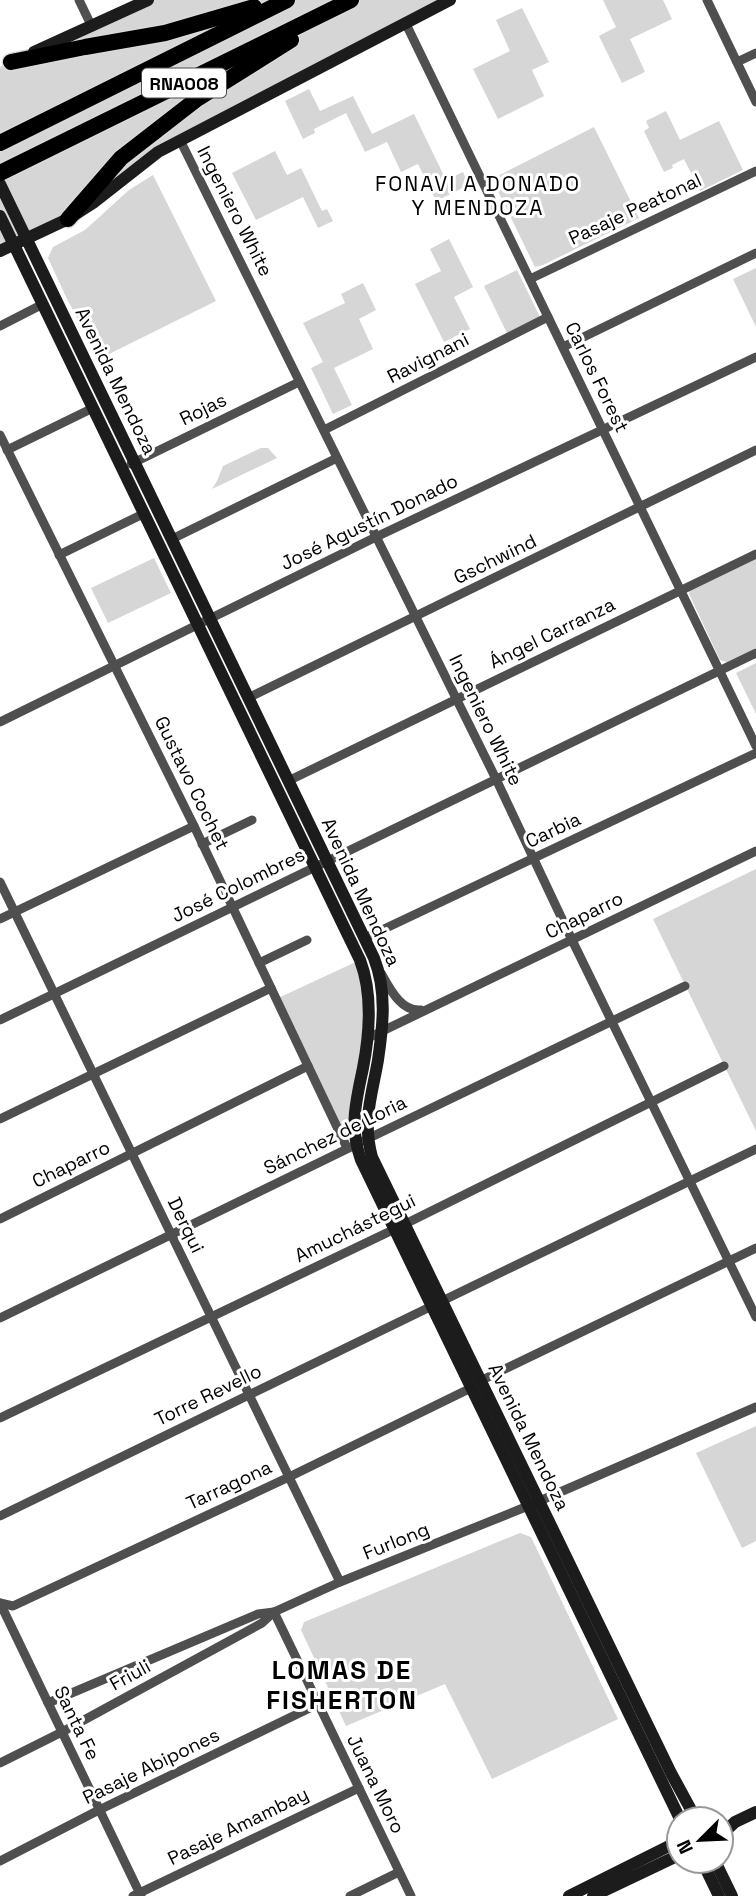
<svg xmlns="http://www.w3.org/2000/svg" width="756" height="1896" font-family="'Space Grotesk',sans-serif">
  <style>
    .green { fill: #d6d6d6 }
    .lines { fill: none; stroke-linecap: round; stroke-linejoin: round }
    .highway-casing { stroke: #dbdbdb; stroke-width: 19 }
    .street { stroke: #4f4f4f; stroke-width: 9 }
    .secondary { stroke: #1c1c1c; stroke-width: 12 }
    .highway { stroke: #000; stroke-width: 16 }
    .labels { text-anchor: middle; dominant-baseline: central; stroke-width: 6; stroke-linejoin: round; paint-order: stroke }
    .shield { fill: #fff; stroke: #4c4c4c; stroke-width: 2 }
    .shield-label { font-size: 18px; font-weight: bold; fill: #000 }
    .street-label { font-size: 19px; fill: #000; stroke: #fff }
    .neighbourhood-label { font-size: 21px; letter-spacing: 2px; fill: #000; stroke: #fff }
    .district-label { font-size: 26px; font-weight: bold; letter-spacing: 2px; fill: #000; stroke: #fff }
  </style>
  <rect width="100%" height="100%" fill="#fff"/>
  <g class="green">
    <path d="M148,0H450L180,140L93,203L0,251V67Z"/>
    <path d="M603,0H663L672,19L630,39L645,72L622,83L599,36L616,27Z"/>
    <path d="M522,8L549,62L532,70L544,96L498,119L473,69L510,51L496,20Z"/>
    <path d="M309,89L320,111L353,96L372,134L414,114L446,180L463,172L469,185L436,201L418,164L401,172L387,142L365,152L346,113L314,129L315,133L303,139L285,101Z"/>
    <path d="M666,111L680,140L719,121L743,170L700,191L684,159L672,165L673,168L664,172L644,131L649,128L646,121Z"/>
    <path d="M594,127L639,218L543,265L535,267L492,179Z"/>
    <path d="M275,151L287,175L301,168L322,211L327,209L333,221L318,228L303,197L256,220L232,173Z"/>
    <path d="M153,175L216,301L99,359L66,297L48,258L53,247L85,230L129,190Z"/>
    <path d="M449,239L473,287L454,297L470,329L444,342L415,284L441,271L430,249Z"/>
    <path d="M756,268V327L733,279Z"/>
    <path d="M517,270L540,317L507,333L484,286Z"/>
    <path d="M363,283L376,310L359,319L373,349L334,368L352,405L333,414L311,368L323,362L303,323L345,303L341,294Z"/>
    <path d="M261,448H268L277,458L212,489L217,481L223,466Z"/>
    <path d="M756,556V648L727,662L720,660L689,594L690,590Z"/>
    <path d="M154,558L171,593L108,623L91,588Z"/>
    <path d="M756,663V714L736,673Z"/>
    <path d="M756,869V1131L653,919Z"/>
    <path d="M360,960L369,993L356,1144L347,1148L276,999Z"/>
    <path d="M756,1426V1541L742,1548L696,1453Z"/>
    <path d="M520,1533L531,1537L618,1719L492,1779L445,1684L346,1726L301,1630L304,1622Z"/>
  </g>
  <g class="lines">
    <defs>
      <g id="highway">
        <path d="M11,62L85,47L165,33L254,7"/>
        <path d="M0,143L287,0"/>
        <path d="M0,173L351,0"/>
        <path d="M68,219L121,158L197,99L291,40"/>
      </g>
    </defs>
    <use href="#highway" class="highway-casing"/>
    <g class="street">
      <path d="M79,0L92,27"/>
      <path d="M707,0L756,102"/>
      <path d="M406,24L756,746"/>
      <path d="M737,62L756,53"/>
      <path d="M180,140L496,779L572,940L756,1317"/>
      <path d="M530,279L756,171"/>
      <path d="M0,326L43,304"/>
      <path d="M563,347L756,253"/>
      <path d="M324,430L548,317"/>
      <path d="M0,435L194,826L347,1148"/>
      <path d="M7,450L93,408"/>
      <path d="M131,464L299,382"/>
      <path d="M172,539L337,458"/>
      <path d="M59,555L145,513"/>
      <path d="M248,698L756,450"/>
      <path d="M0,722L376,537L756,357"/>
      <path d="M288,781L756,554"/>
      <path d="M202,844L252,820"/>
      <path d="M0,882L340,1582"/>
      <path d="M0,919L194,826"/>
      <path d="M365,938L756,753"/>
      <path d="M259,963L307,940"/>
      <path d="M381,973C390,989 401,1012 421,1010"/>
      <path d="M0,1020L756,653"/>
      <path d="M368,1038L756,851"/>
      <path d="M0,1119L271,988"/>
      <path d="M363,1141L685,986"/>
      <path d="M0,1219L308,1066"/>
      <path d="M442,1301L756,1149"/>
      <path d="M0,1318L351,1147"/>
      <path d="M480,1381L756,1248"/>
      <path d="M0,1418L399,1227L724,1066"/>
      <path d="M0,1516L432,1306"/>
      <path d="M0,1603L13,1606L289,1477L471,1388"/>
      <path d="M0,1603L141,1896"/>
      <path d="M274,1612L411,1896"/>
      <path d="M48,1703L258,1614L274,1612L340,1582L528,1506L756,1407"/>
      <path d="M0,1763L62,1732L262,1623L274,1612"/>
      <path d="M0,1861L99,1810L318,1704"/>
      <path d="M133,1896L359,1788"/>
      <path d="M350,1896L399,1872"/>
    </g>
    <g class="secondary">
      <path d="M34,52L148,0"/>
      <path d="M0,184L374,958C387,991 383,1026 378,1060C372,1095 362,1121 372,1157L671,1773L696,1819"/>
      <path d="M0,216L360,960C373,994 370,1032 363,1068C356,1102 349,1126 361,1160L680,1819"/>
      <path d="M0,251L68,219L93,203L158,152L450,0"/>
      <path d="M721,1835L735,1822L756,1812"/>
      <path d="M702,1861L719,1896"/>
      <path d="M715,1861L732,1896"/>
      <path d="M569,1896L679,1841"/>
      <path d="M593,1896L679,1855"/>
    </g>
    <use href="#highway" class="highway"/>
  </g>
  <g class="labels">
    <rect class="shield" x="142" y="68.5" width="84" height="29" rx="5"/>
    <g class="shield-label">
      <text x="184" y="83">RNA008</text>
    </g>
    <g class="street-label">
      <text transform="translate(635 209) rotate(-25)">Pasaje Peatonal</text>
      <text transform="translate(235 211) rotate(63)">Ingeniero White</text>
      <text transform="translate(428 358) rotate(-27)">Ravignani</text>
      <text transform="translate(597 377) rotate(64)">Carlos Forest</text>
      <text transform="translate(116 381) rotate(64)">Avenida Mendoza</text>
      <text transform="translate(203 409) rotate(-26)">Rojas</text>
      <text transform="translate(369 522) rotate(-26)">José Agustín Donado</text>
      <text transform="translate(495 559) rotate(-26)">Gschwind</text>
      <text transform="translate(552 633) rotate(-26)">Ángel Carranza</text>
      <text transform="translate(486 720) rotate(64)">Ingeniero White</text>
      <text transform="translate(192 783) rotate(64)">Gustavo Cochet</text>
      <text transform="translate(553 830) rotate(-25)">Carbia</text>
      <text transform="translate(238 885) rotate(-26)">José Colombres</text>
      <text transform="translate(361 892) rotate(65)">Avenida Mendoza</text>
      <text transform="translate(584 915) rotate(-26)">Chaparro</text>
      <text transform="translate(335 1135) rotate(-26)">Sánchez de Loria</text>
      <text transform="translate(71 1164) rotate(-26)">Chaparro</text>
      <text transform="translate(186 1225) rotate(64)">Derqui</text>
      <text transform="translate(355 1228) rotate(-26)">Amuchástegui</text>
      <text transform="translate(208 1395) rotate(-26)">Torre Revello</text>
      <text transform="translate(529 1437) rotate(64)">Avenida Mendoza</text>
      <text transform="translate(229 1485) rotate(-25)">Tarragona</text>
      <text transform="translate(396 1541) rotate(-22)">Furlong</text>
      <text transform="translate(130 1675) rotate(-29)">Friuli</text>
      <text transform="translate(77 1723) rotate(64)">Santa Fe</text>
      <text transform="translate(151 1766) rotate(-26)">Pasaje Abipones</text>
      <text transform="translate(376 1784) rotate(64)">Juana Moro</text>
      <text transform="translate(238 1826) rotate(-26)">Pasaje Amambay</text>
    </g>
    <g class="neighbourhood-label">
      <text x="478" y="183">FONAVI A DONADO<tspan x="478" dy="24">Y MENDOZA</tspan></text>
    </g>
    <g class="district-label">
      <text x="342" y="1670">LOMAS DE<tspan x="342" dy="30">FISHERTON</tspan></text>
    </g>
  </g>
  <g transform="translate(700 1840) rotate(246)"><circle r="33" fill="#ffffff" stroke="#999999" stroke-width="2"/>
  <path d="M0-5L12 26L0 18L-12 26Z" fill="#000000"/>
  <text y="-10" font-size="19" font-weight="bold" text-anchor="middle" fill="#000000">N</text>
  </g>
</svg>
